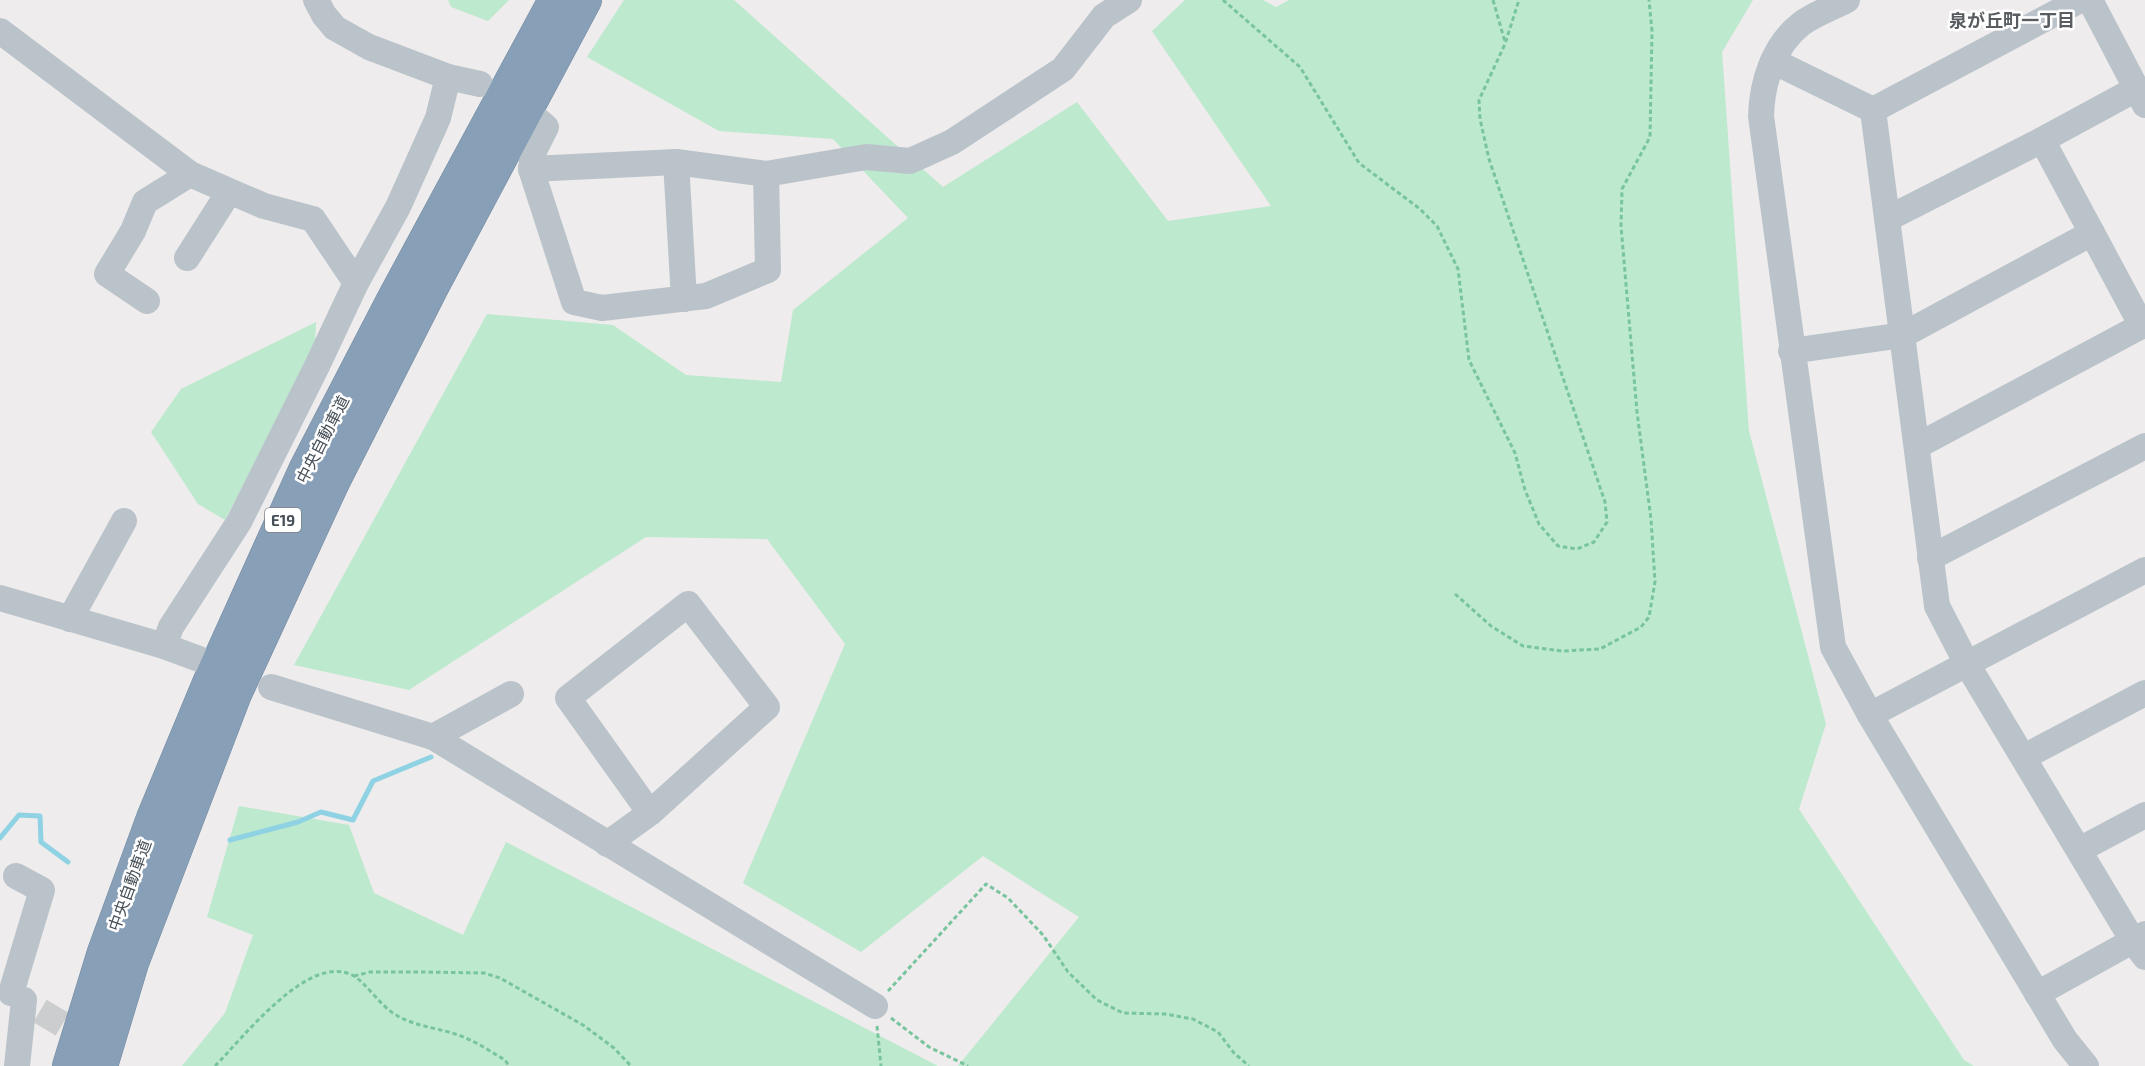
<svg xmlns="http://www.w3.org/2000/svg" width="2145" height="1066" font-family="'Exo 2','Noto Sans JP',sans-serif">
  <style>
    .green { fill: #bde9ce }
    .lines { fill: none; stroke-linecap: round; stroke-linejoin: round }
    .stream { stroke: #8ed2e3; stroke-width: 5 }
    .minor-tunnel { stroke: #cccdce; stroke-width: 26; stroke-dasharray: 26 13; stroke-linecap: butt }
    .highway-casing { stroke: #738aa2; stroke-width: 34 }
    .path { stroke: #78c49e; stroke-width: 3; stroke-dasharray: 4.5 3; stroke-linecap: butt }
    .minor { stroke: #bbc3ca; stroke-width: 26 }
    .highway { stroke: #879fb7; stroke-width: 33 }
    .labels { text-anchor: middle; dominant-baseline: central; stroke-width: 5; stroke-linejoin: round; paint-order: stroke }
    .shield { fill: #fff; stroke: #7e8489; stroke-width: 1.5 }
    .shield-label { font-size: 15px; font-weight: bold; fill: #464f57 }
    .street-label { font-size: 16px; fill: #464f57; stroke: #fff }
    .neighbourhood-label { font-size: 18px; font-weight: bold; fill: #595c60; stroke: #fff }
  </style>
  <rect width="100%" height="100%" fill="#eeecec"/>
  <g class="green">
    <path d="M448,0H509L488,21L451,7Z"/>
    <path d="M624,0H734L943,187L1077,102L1168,221L1271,206L1152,31L1185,0H1263L1276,7L1289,0H1753L1722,52L1749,431L1826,724L1799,809L1964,1060L1974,1066H958L1079,917L983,856L861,952L743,883L845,644L767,539L646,537L409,690L294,665L487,314L613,325L686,375L781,382L793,310L908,218L833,139L719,131L587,57Z"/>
    <path d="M316,322L315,347L225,520L198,504L151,432L181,389Z"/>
    <path d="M239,806L349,825L374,893L463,935L506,842L938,1066H182L225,1013L253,935L207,917Z"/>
  </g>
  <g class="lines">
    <g class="stream">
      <path d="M0,838L19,815L40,816L41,842L68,862"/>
      <path d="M230,840L298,822L321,812L353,820L373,781L431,757"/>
    </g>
    <path class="minor-tunnel" d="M40,1011L94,1043"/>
    <defs>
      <g id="highway">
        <path d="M69,1066L104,952L153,818L209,683L306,468L393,300L555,0"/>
        <path d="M101,1066L132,963L235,694L333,482L432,287L585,0"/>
      </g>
    </defs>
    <use href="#highway" class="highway-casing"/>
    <g class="path">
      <path d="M1223,0L1300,67L1359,163L1420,209L1437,226L1458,269L1469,360L1515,453L1525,490L1539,524L1558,546L1577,549L1594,542L1607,522L1605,502L1489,159L1480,119L1479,100L1505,44L1519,0"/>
      <path d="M1493,0L1505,42"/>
      <path d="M1455,594L1491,626L1523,646L1562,651L1600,649L1641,627L1649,617L1655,582L1651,519L1637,412L1621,226L1622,189L1650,137L1652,31L1649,0"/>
      <path d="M354,976L370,972H422L484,973L500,978L583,1025L614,1048L631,1066"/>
      <path d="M888,991L986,884L1008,898L1043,935L1068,972L1097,1000L1123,1013L1165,1014L1193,1019L1218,1032L1234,1053L1249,1066"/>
      <path d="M891,1018L929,1047L968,1066"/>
      <path d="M877,1026L881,1066"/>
      <path d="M215,1066C243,1038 308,953 352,975C365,981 380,1006 396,1015C416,1027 440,1028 461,1036C477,1042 491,1052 505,1060L509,1066"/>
    </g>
    <g class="minor">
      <path d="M316,0L324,15L335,28L369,47L448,77L480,84"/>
      <path d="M1847,0C1832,8 1814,14 1801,24C1773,46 1762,83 1761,116L1833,647L1870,715L2065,1040L2086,1066"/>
      <path d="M2090,0L2145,105"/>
      <path d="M0,31L190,174L264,206L313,219L356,283"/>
      <path d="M1773,61L1873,110"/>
      <path d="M1873,110L1937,606L1967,664L2133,941L2145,957"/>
      <path d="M1873,110L2080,0"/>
      <path d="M534,117L546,127L533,153L531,169L574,302L602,308L706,296L768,270L766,174"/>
      <path d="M2042,140L2142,326"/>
      <path d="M676,162L684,299"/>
      <path d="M531,169L676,162L766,174L866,157L910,161L952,142L1063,69L1104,16L1129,0"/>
      <path d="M1887,219L2042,140L2136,89"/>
      <path d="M187,258L229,192"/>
      <path d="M147,301L107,274L133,231L145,202L190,174"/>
      <path d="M1791,351L1903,335L2092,233"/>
      <path d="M1917,446L2145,324"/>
      <path d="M1930,558L2145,446"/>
      <path d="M0,598L164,646L199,659"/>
      <path d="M70,619L124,521"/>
      <path d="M164,646L171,627L239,522L317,366L356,283L398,207L438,118L448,77"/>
      <path d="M271,687L433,737L875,1006"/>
      <path d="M1870,715L2145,570"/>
      <path d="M433,737L511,694"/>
      <path d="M2024,757L2145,693"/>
      <path d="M607,844L650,813L767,707L688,604L568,698L650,813"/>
      <path d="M2079,850L2145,815"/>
      <path d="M11,993L42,890L16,876"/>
      <path d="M2037,994L2145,934"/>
      <path d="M17,1066L24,1000"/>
    </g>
    <use href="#highway" class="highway"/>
  </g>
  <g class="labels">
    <rect class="shield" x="265" y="508" width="36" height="24" rx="4.5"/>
    <g class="shield-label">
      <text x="283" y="520">E19</text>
    </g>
    <g class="street-label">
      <text transform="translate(322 439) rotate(-63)">中央自動車道</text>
      <text transform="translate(129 885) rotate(-70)">中央自動車道</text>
    </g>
    <g class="neighbourhood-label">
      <text x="2012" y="20">泉が丘町一丁目</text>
    </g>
  </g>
</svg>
